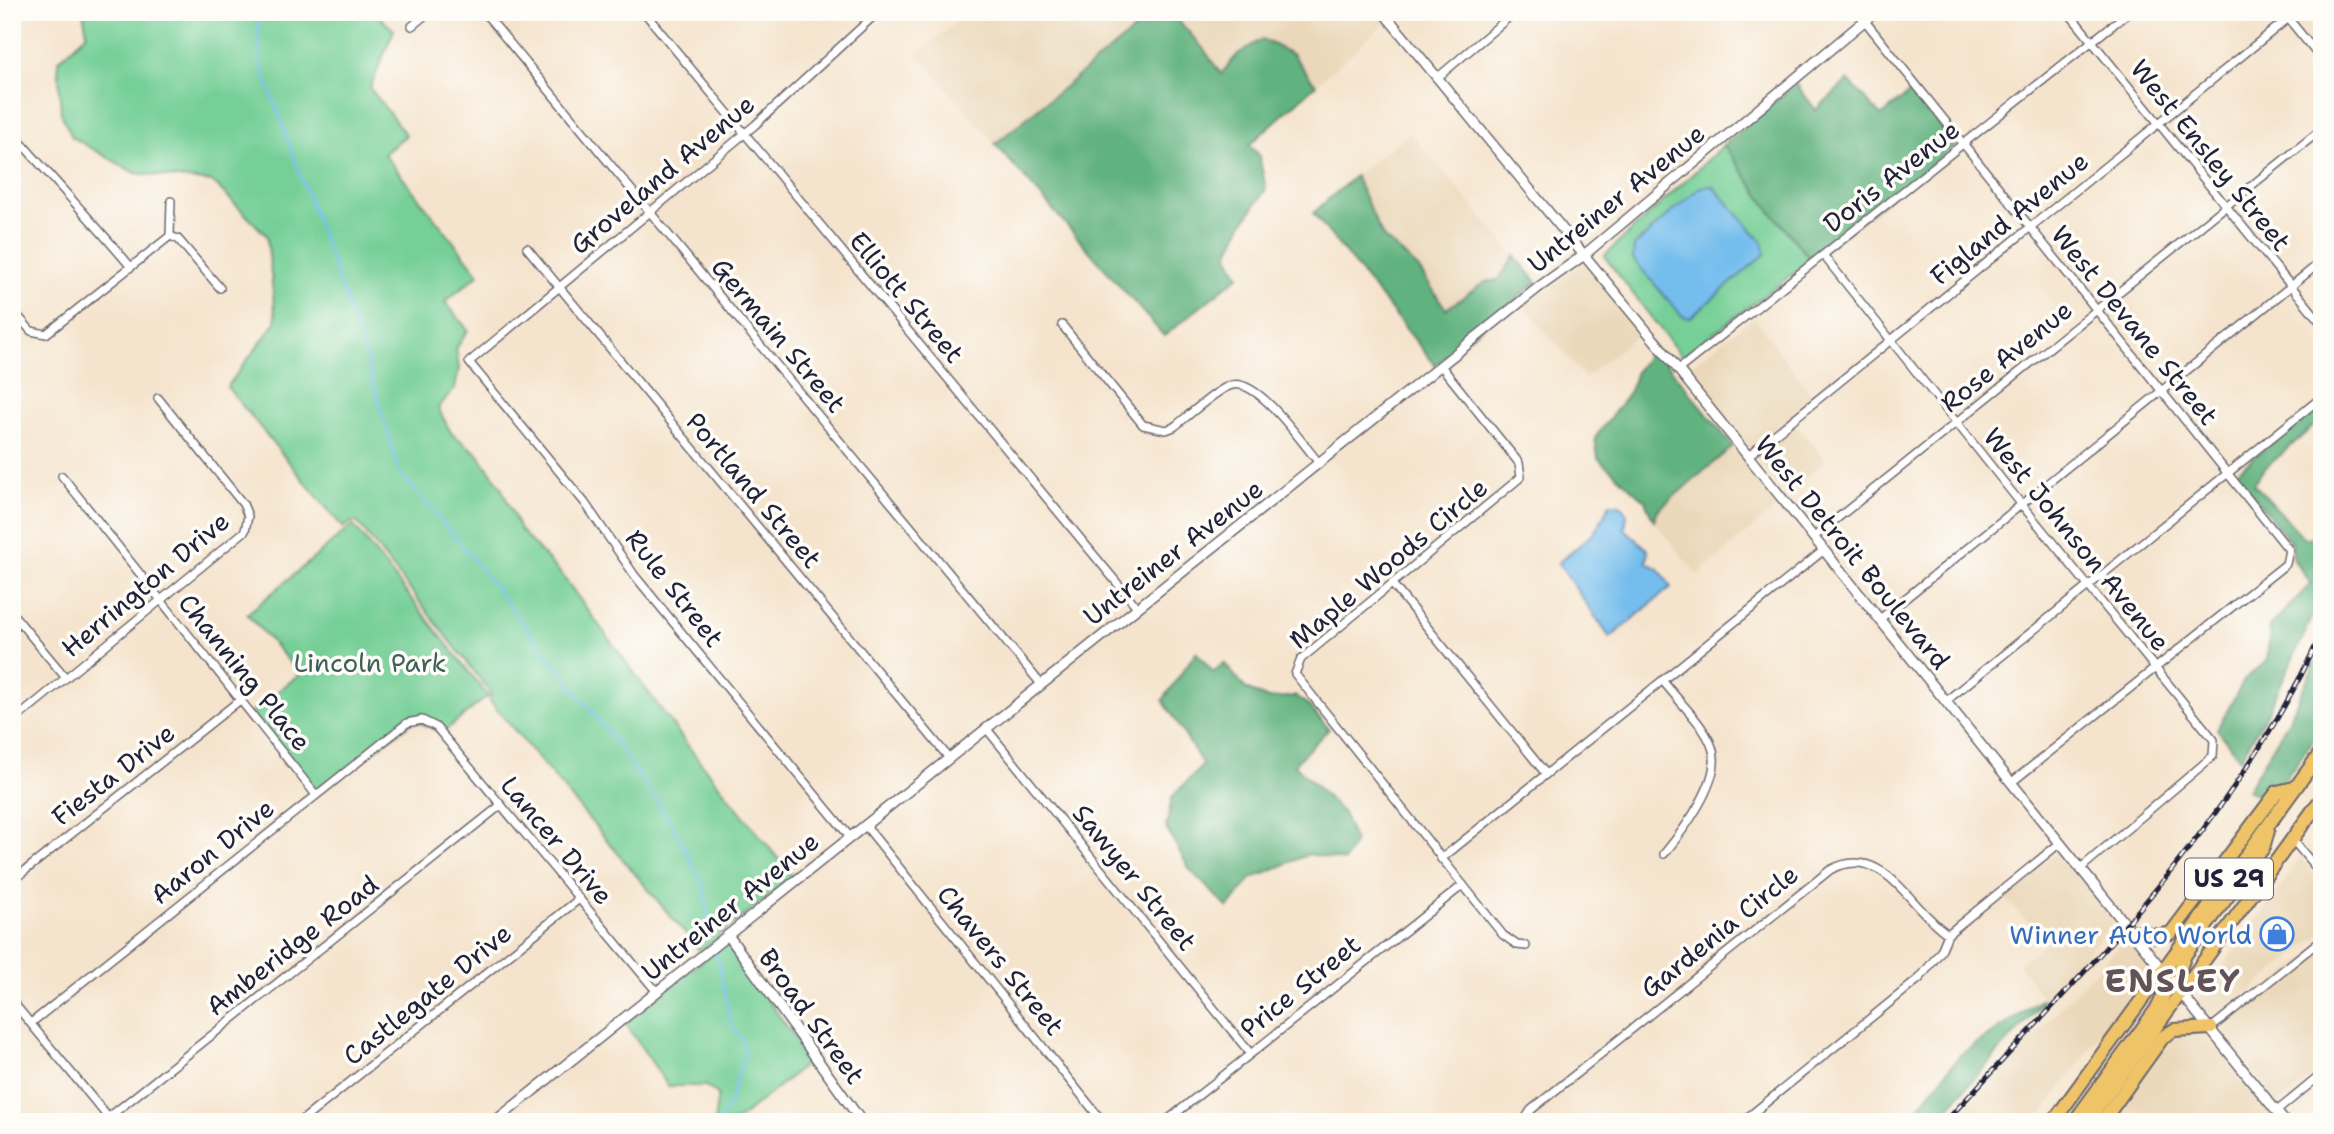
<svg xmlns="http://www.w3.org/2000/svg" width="2334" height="1134" font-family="'Shantell Sans',sans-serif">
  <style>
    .built { fill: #ebd8ba }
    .green { fill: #75cf96; stroke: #4c7868; stroke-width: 2 }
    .forest { fill: #60b27f; stroke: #416a5d; stroke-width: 2 }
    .water { fill: #75bded; stroke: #4c7094; stroke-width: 2 }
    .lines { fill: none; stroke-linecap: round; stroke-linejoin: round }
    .stream { stroke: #75bded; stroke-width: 2.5 }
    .minor-casing { stroke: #6c666e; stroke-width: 10 }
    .tertiary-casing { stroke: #6c666e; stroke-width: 12 }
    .trunk-casing { stroke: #6c666e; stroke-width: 16 }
    .minor { stroke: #fff; stroke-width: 7 }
    .tertiary { stroke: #fff; stroke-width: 9 }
    .trunk { stroke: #efc469; stroke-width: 12 }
    .rail-casing { stroke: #22223b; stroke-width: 5 }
    .rail { stroke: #fdfcf7; stroke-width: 2.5; stroke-dasharray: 8; stroke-linecap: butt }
    .labels { text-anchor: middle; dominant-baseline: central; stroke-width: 7; stroke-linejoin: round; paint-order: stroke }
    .shield { fill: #fdfcf7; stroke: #646373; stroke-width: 2 }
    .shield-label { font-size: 24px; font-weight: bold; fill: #22223b }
    .street-label { font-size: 26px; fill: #22223b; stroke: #fdfcf7 }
    .park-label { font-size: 26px; fill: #3f5f5b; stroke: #fdfcf7 }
    .shop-label { font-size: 26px; fill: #366cbe; stroke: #fdfcf7; text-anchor: end }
    .district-label { font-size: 33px; font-weight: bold; letter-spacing: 2px; fill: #625359; stroke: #fdfcf7 }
  </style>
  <rect width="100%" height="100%" fill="#fdfcf7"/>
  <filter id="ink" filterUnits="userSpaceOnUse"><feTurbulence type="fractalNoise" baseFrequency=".0143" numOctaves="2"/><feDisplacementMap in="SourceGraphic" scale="14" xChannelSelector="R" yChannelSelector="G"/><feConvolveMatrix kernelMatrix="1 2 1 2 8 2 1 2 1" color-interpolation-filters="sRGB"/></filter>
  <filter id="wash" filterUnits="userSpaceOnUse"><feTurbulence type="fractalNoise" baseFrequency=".00686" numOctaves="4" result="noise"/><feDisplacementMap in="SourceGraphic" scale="28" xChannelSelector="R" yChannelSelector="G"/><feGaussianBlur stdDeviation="1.57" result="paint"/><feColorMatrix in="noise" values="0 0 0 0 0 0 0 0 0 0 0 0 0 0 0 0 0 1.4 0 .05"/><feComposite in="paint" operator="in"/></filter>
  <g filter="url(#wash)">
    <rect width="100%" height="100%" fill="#f5e4cd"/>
    <g class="built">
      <path d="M969,12H1156L995,144L917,54Z"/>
      <path d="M1171,12H1376L1385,23L1316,85L1309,73L1238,54L1221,74L1203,48Z"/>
      <path d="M1410,132L1515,256L1498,280L1485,282L1446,310L1418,268L1383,237L1355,176Z"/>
      <path d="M1583,262L1640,332L1585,378L1523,305Z"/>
      <path d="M1754,317L1813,397L1749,449L1685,370Z"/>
      <path d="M1795,423L1826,461L1785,493L1755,456Z"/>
      <path d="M1733,446L1780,504L1697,575L1654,521L1657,510Z"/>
      <path d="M2059,850L2116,920L2044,1000L2019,964L2046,942L2003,896Z"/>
      <path d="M2301,858L2322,883V933L2213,1021L2197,1002Z"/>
      <path d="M2129,936L2152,963L2036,1122H1952Z"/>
      <path d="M2322,945V1068L2278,1104L2218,1028Z"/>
      <path d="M2191,1011L2224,1051L2279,1122H2111Z"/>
    </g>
    <g class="green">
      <path d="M83,12H374L394,30L370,88L406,135L384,154L479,274L445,302L468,330L456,349L459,369L455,388L438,408L451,433L478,454L501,487L520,530L561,574L697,758L793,877L700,951L489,700L491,693L357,522H351L343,528L227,387L276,322L267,236L213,182L135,173L72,137L61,113L58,61L87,34Z"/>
      <path d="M1724,145L1773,214L1811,260L1682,357L1604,256Z"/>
      <path d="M353,525L488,696L442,733L415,720L316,795L250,713L300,674L247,614Z"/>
      <path d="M726,942L811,1060L735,1122H714L718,1094L705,1086H668L625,1023Z"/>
    </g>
    <g class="forest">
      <path d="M1156,12H1171L1203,48L1221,74L1238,54L1262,39L1292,54L1316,85L1249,145L1259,155L1266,189L1241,226L1228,255L1239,276L1164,336L995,144Z"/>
      <path d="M1848,80L1881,116L1912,91L1956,145L1811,260L1773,214L1724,145L1796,84L1816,110Z"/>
      <path d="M1355,176L1383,237L1418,268L1446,309L1485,282L1498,280L1515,256L1537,282L1435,365L1313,213Z"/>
      <path d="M1650,343L1733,446L1658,510L1654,521L1645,501L1598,458L1595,438L1629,393L1636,371L1646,358Z"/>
      <path d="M2322,402V419L2263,470L2254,484L2304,538L2322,537V597L2268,711L2240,759L2217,729L2245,679L2267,661L2270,626L2311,584L2294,560L2291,543L2235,473Z"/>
      <path d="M2322,647V728L2269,801L2247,790L2289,720Z"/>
      <path d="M1196,652L1213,672L1224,663L1246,689L1268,699L1295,696L1307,704L1329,729L1294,764L1343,813L1355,842L1344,861L1309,854L1251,879L1228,908L1190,870L1166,828L1172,797L1203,765L1163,700Z"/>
      <path d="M2042,999L2043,1003L1935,1122H1907L1960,1055Z"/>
    </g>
    <g class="water">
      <path d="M1713,186L1763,243L1765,254L1690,318L1682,316L1633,259L1634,246L1700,187Z"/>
      <path d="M1610,504L1621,505L1627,514L1625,529L1648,550L1647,563L1659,569L1671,587L1610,638L1558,563L1594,533Z"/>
    </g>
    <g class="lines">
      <g class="stream">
        <path d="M258,12L259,60L365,354L400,473L465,549L615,741L674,827L705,889L710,939"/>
        <path d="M717,954L732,1027L742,1040L745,1052L729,1104L719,1122"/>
      </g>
    </g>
  </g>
  <g filter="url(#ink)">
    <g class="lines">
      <defs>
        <g id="minor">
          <path d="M484,12L1041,684"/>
          <path d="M644,12L1137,607"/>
          <path d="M2068,12L2322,324"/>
          <path d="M2283,12L2322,60"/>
          <path d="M1865,21L2289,550L2286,564L2012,782"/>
          <path d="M412,26L429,12"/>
          <path d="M1437,78L1515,12"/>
          <path d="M12,132C51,178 92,220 130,266"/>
          <path d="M170,236L178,239L220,288"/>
          <path d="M170,236L171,201"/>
          <path d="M527,248L949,758"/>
          <path d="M1824,256L2022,505L2214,740L2213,756L2081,868"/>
          <path d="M12,309L31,331L46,334L170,236"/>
          <path d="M1062,325L1143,425L1166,430L1174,427C1187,417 1218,388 1232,385C1259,379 1302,443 1319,463"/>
          <path d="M1441,366L1519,463L1521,477L1301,659L1295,674L1503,935L1517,945L1526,946"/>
          <path d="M1678,370L2129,12"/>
          <path d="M1748,456L2296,12"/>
          <path d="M62,476L316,795"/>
          <path d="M1814,537L2322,129"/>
          <path d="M1393,585L1546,774"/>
          <path d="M12,613L66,678"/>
          <path d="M1880,619L2322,261"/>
          <path d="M1663,681C1678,701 1704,724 1712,747C1724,778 1683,831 1664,854"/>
          <path d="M1946,701L2322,397"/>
          <path d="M12,722L245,531L248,516L243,504L158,398"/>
          <path d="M986,728L1250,1053"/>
          <path d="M865,825L1103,1122"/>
          <path d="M850,837L635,576L585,503L469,362L755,125L878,12"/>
          <path d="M2292,839L2322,875"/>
          <path d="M1441,859L1824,550"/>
          <path d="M12,881L240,700"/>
          <path d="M1948,934L2060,843"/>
          <path d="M12,1001L112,1122"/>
          <path d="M31,1023L407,723L422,720L436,727L657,992"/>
          <path d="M2211,1028L2322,939"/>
          <path d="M2277,1111L2322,1074"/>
          <path d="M109,1117L501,805"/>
          <path d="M300,1122L579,899"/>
          <path d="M1165,1122L1463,885"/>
          <path d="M1523,1122L1531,1110L1830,870C1884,841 1909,909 1948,934L1941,951L1920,978L1742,1122"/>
        </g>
        <g id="tertiary">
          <path d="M1383,12L1660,347L2285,1122"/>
          <path d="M728,935L862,1122"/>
          <path d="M494,1122L1539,287L1584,255L1875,12"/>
        </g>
        <g id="trunk">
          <path d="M2133,932L2158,936L2171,933L2277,792L2294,788"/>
          <path d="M2182,991L2179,971L2185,955L2263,848L2268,831"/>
          <path d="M2053,1122L2322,751"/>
          <path d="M2074,1122L2158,1007L2167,988L2164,969"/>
          <path d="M2087,1122L2322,798"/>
          <path d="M2102,1122L2163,1037L2174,1030L2211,1028"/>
        </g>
      </defs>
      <use href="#minor" class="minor-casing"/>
      <use href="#tertiary" class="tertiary-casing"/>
      <use href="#trunk" class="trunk-casing"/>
      <use href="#minor" class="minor"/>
      <use href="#tertiary" class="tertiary"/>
      <use href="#trunk" class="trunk"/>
      <defs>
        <path id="rail" d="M1945,1122C2086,969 2235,825 2322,632"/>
      </defs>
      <use href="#rail" class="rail-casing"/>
      <use href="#rail" class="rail"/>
    </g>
  </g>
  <defs>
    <symbol id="shop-ring" viewBox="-11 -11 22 22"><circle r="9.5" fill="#fdfcf7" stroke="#3f7fe0" stroke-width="1.5"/><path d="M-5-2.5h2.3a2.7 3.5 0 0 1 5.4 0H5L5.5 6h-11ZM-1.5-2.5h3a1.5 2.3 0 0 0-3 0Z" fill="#3f7fe0"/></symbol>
  </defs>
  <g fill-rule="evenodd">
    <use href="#shop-ring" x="2258" y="915" width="38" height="38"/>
  </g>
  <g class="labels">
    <rect class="shield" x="2185" y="858.5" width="88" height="41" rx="5"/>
    <g class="shield-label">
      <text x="2229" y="879">US 29</text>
    </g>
    <g class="street-label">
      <text transform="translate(2211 155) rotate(51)">West Ensley Street</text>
      <text transform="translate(662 174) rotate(-40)">Groveland Avenue</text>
      <text transform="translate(1891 176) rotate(-38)">Doris Avenue</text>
      <text transform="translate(1616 198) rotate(-39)">Untreiner Avenue</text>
      <text transform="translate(2009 218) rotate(-39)">Figland Avenue</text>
      <text transform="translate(907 297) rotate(50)">Elliott Street</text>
      <text transform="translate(2135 325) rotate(51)">West Devane Street</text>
      <text transform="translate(779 335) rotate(50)">Germain Street</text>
      <text transform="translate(2006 356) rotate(-39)">Rose Avenue</text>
      <text transform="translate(754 490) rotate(50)">Portland Street</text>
      <text transform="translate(2077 539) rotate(51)">West Johnson Avenue</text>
      <text transform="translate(1173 552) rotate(-38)">Untreiner Avenue</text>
      <text transform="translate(1853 552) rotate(51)">West Detroit Boulevard</text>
      <text transform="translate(1388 563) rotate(-40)">Maple Woods Circle</text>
      <text transform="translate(145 584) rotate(-40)">Herrington Drive</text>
      <text transform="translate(675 588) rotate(52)">Rule Street</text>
      <text transform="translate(245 672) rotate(51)">Channing Place</text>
      <text transform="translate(113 774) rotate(-38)">Fiesta Drive</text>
      <text transform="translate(557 840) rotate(50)">Lancer Drive</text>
      <text transform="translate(212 851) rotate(-39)">Aaron Drive</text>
      <text transform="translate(1135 877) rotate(51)">Sawyer Street</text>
      <text transform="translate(730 906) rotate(-39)">Untreiner Avenue</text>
      <text transform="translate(1719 931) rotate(-39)">Gardenia Circle</text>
      <text transform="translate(292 945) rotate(-38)">Amberidge Road</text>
      <text transform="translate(1001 960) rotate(51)">Chavers Street</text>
      <text transform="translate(1300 986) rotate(-39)">Price Street</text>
      <text transform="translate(427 994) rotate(-39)">Castlegate Drive</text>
      <text transform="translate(812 1016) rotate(54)">Broad Street</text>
    </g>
    <g class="park-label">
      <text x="370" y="662">Lincoln Park</text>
    </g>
    <g class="shop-label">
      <text x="2252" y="934">Winner Auto World</text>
    </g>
    <g class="district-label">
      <text x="2173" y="980">ENSLEY</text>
    </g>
  </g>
  <rect width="2334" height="1134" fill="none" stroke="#fdfcf7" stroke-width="42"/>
</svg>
